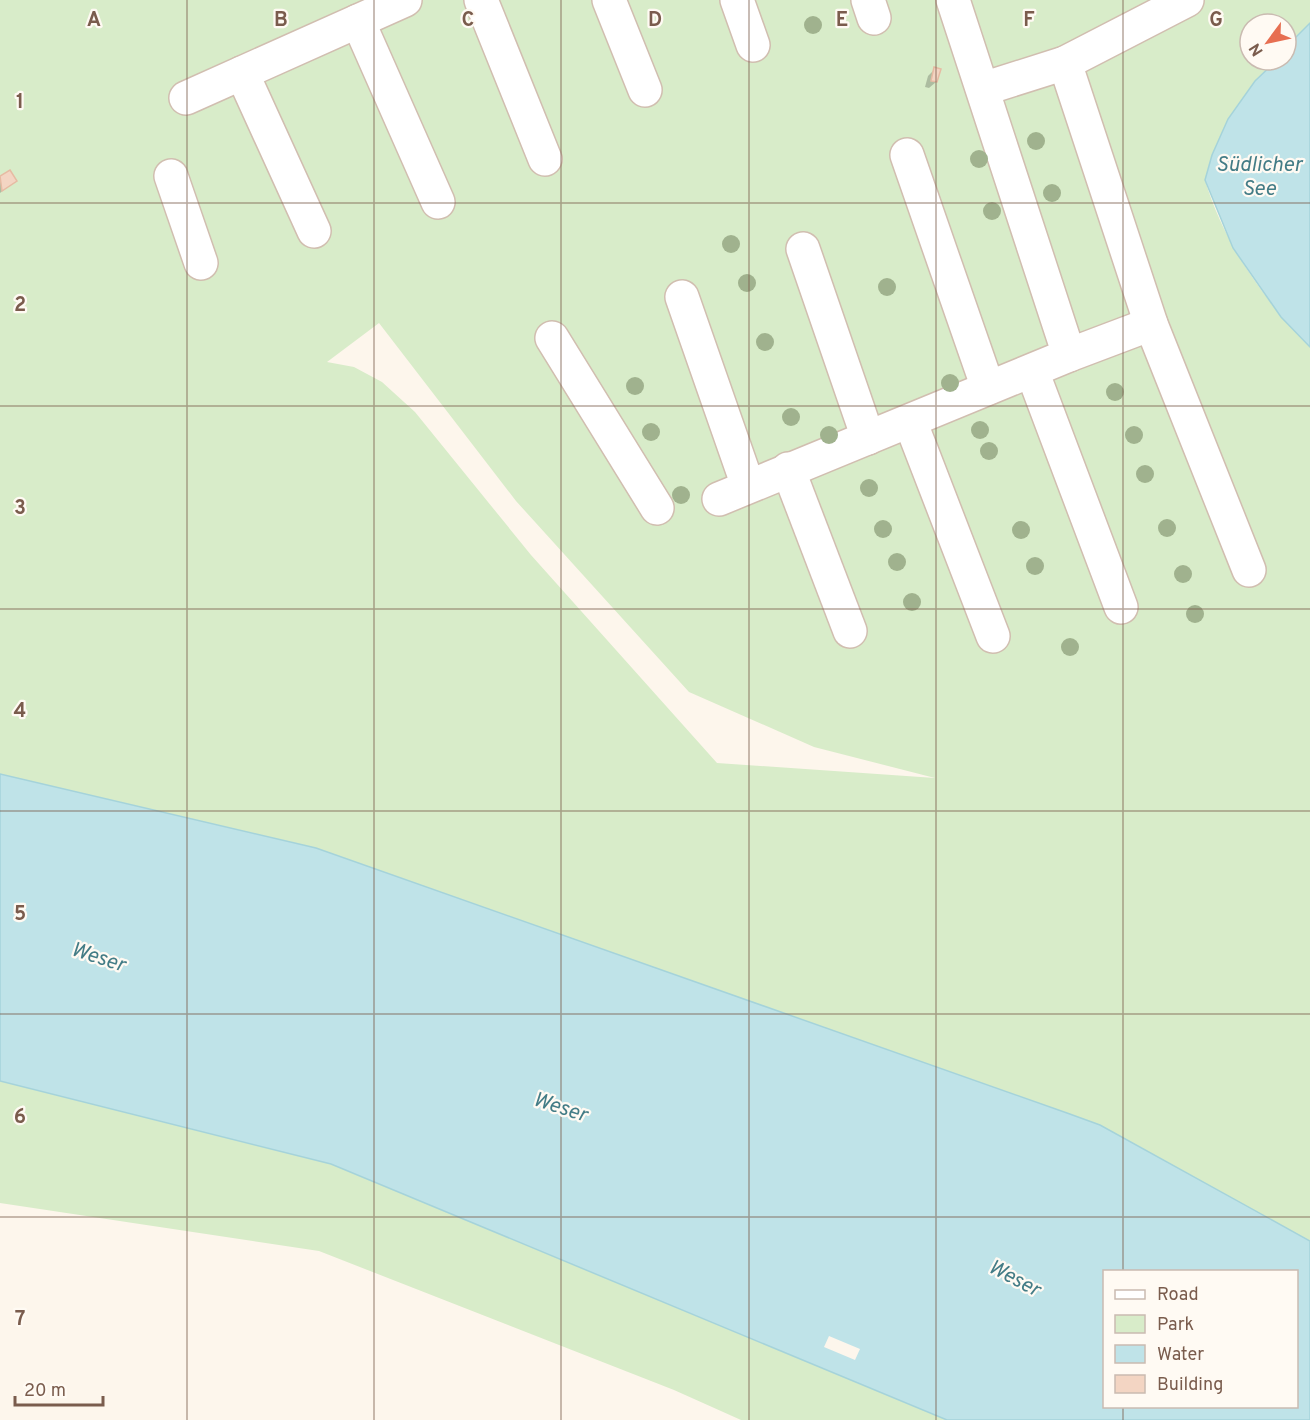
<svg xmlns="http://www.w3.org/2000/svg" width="1310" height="1420" font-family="Overpass,sans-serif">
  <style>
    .green { fill: #d8ecc9; fill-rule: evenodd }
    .water { fill: #bfe3e8; stroke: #a5d3da; stroke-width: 1.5; fill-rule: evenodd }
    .pier { fill: #fdf6ec }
    .shadow { fill: #0003 }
    .building { fill: #f3d5c3; stroke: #e6bba3; stroke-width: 1.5 }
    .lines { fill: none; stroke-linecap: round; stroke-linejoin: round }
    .minor-casing { stroke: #d1beb0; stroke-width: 36 }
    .minor { stroke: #fff; stroke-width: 33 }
    .tree { fill: #a0b28e }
    .grid { fill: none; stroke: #7a5c4d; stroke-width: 1.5; stroke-opacity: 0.55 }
    .labels { text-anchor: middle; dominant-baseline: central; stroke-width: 4.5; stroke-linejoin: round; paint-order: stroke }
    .water-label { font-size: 21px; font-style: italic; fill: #437c86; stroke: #fffaf3 }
    .grid-label { font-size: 20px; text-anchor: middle; font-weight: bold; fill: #7a5c4d; stroke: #fffaf3; stroke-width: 4.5; stroke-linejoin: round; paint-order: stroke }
  </style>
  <rect width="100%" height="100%" fill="#fdf6ec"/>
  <g class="green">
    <path d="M0,0H1310V23L1286,47V24H1250V60H1277L1255,81L1205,180C1224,244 1264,300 1310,347V1243L316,848L0,774ZM379,323L516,501L689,692L814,747L935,778L717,763L531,555L415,412L382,382L354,367L327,362Z"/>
    <path d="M0,1081L331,1164L947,1420H741L674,1390L319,1251L0,1203Z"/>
  </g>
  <g class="water">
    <path d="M1310,23V347L1281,317L1233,248L1205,180L1212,155L1228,119L1255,81L1277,60H1286V47Z"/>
    <path d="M0,774L316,848L1067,1113L1100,1125L1310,1241V1420H947L331,1164L0,1081ZM1104,1272H1296V1406H1104Z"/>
  </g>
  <path class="pier" d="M829,1336L860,1349L855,1360L824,1347Z"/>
  <g class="shadow">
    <path d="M935,69L936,82L929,88L925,87L928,76Z"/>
    <path d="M9,172L15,181L0,193V178Z"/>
  </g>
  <g class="building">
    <path d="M934,67L941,69L937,82L931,81Z"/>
    <path d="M10,170L17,181L2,191L0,176Z"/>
  </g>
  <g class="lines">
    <defs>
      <g id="minor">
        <path d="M481,0L545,159"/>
        <path d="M609,0L645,90"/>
        <path d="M737,0L753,45"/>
        <path d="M868,0L874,18"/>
        <path d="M358,21L438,202"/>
        <path d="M1065,63L1151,324L1249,570"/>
        <path d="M242,73L314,231"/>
        <path d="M983,89L1065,63L1187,0"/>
        <path d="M186,98L405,0"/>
        <path d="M907,155L988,388"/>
        <path d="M171,176L201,263"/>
        <path d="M803,249L868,438"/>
        <path d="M682,297L748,486"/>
        <path d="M552,338L657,508"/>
        <path d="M1069,355L1151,324"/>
        <path d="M1032,371L1121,607"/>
        <path d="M910,421L993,636"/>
        <path d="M788,469L850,631"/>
        <path d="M719,499L1069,355L953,0"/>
      </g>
    </defs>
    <use href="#minor" class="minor-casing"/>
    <use href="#minor" class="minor"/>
  </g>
  <g class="tree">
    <circle cx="813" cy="25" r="9"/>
    <circle cx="1036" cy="141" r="9"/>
    <circle cx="979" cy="159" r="9"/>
    <circle cx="1052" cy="193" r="9"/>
    <circle cx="992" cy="211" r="9"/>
    <circle cx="731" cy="244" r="9"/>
    <circle cx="747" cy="283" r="9"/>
    <circle cx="887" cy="287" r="9"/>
    <circle cx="765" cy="342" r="9"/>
    <circle cx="950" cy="383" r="9"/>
    <circle cx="635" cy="386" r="9"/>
    <circle cx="1115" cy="392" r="9"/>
    <circle cx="791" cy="417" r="9"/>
    <circle cx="980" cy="430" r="9"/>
    <circle cx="651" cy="432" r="9"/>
    <circle cx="829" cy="435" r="9"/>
    <circle cx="1134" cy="435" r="9"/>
    <circle cx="989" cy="451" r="9"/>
    <circle cx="1145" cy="474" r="9"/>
    <circle cx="869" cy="488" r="9"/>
    <circle cx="681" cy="495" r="9"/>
    <circle cx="1167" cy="528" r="9"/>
    <circle cx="883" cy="529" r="9"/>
    <circle cx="1021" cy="530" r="9"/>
    <circle cx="897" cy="562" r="9"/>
    <circle cx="1035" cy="566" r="9"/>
    <circle cx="1183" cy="574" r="9"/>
    <circle cx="912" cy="602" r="9"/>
    <circle cx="1195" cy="614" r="9"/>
    <circle cx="1070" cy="647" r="9"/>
  </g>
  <path class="grid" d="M187,0V1420M374,0V1420M561,0V1420M749,0V1420M936,0V1420M1123,0V1272M0,203H1310M0,406H1310M0,609H1310M0,811H1310M0,1014H1310M0,1217H1310M1123,1406V1420"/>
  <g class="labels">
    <g class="water-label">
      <text x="1259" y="165">Südlicher<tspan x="1259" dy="24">See</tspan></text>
      <text transform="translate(98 958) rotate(18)">Weser</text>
      <text transform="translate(560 1108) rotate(18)">Weser</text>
      <text transform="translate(1014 1279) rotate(28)">Weser</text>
    </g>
  </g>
  <g class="grid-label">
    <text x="94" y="26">A</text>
    <text x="281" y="26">B</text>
    <text x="468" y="26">C</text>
    <text x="655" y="26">D</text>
    <text x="842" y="26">E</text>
    <text x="1029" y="26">F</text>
    <text x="1216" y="26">G</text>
    <text x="20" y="108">1</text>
    <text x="20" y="311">2</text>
    <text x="20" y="514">3</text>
    <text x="20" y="717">4</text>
    <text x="20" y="920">5</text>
    <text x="20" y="1123">6</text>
    <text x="20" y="1325">7</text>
  </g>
  <rect x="1103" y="1270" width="195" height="138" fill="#fffaf3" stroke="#cabbb1" stroke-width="1.5"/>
  <rect x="1115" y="1290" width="30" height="9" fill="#ffffff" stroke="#cabbb1" stroke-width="1.5"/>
  <text x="1157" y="1300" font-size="18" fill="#7a5c4d">Road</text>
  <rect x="1115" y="1315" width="30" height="18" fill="#d8ecc9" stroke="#cabbb1" stroke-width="1.5"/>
  <text x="1157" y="1330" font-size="18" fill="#7a5c4d">Park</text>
  <rect x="1115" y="1345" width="30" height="18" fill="#bfe3e8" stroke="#cabbb1" stroke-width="1.5"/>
  <text x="1157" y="1360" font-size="18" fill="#7a5c4d">Water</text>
  <rect x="1115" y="1375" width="30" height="18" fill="#f3d5c3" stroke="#cabbb1" stroke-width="1.5"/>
  <text x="1157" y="1390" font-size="18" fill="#7a5c4d">Building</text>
  <g transform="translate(1268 42) rotate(237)"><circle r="28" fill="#fffaf3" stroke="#cabbb1" stroke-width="1.5"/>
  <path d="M0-4.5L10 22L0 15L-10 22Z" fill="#e76f51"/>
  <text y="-9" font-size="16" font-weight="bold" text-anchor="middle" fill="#7a5c4d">N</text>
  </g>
  <path d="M15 1396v9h88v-9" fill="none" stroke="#7a5c4d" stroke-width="3"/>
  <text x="24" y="1396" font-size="18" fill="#7a5c4d" stroke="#fffaf3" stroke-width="4.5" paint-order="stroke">20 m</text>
</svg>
